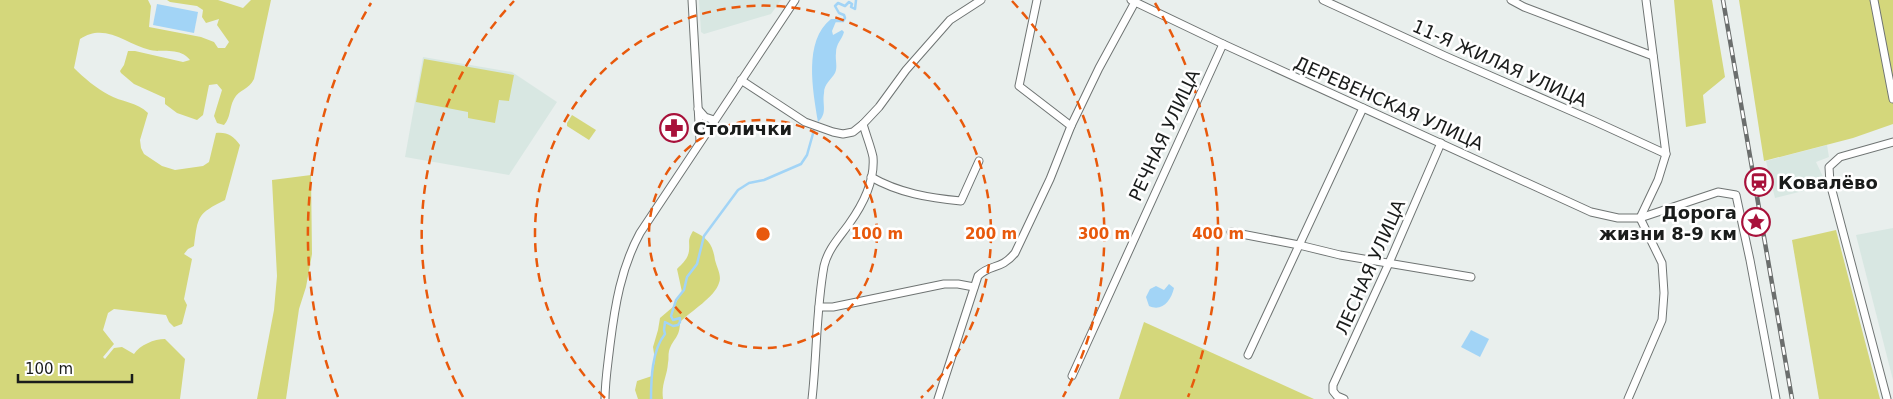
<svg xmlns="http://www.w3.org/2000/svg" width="1893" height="399" font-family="'DejaVu Sans',sans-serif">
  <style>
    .built { fill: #d8e7e2 }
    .green { fill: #d4d77b }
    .water { fill: #a2d4f6 }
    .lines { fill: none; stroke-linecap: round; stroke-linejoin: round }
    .stream { stroke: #a2d4f6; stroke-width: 2.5 }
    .minor-casing { stroke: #6f7473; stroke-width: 9 }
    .minor { stroke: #fff; stroke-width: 7 }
    .rail-casing { stroke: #6b6e6d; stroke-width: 4.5 }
    .rail { stroke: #fff; stroke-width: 2.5; stroke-dasharray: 8; stroke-linecap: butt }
    .ring { fill: none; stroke: #e8590c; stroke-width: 2.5; stroke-dasharray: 9 6 }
    .labels { text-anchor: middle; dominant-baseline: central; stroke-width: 5; stroke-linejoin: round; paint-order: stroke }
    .street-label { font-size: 18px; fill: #1a1c1b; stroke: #fff }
    .poi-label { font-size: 18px; font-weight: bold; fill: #1a1c1b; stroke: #fff; text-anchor: start }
    .centre { fill: #e8590c; stroke: #fff; stroke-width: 2.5 }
    .ring-label { font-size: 15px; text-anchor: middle; font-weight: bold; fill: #e8590c; stroke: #fff; stroke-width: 5; stroke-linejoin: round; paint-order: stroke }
  </style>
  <rect width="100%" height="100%" fill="#e9efed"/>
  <g class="built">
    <path d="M699,0H781L771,14L704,34L701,32Z"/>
    <path d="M423,57L512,72L557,102L509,175L405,157Z"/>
    <path d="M1827,145L1829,157L1816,162L1827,185L1775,198L1766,161Z"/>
    <path d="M1893,228V380L1856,235Z"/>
  </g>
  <g class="green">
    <path d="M0,0H148L151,6L149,27L201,37L214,42L218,48H225L229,42L217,25L219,19L206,23L202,17L203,10L197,6L170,2L167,0H218L243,8L251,0H271L254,79C249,90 239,89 234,99C229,108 231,117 224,125L217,123L214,116L222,90L217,84L209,85L203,115L197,120L177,113L165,104V98L134,84L121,73L120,71L124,65L128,51H135L183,62L190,60C180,47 165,53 150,50C126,44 105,22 80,39L74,68C84,78 96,88 109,95C121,102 137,102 148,113L140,140L141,148L144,154L162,166L175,170L203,166L209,162L216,133C228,132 233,136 240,145L225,200C197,214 198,216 194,246L188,249L184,254L192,259L184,299L187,305L182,324L174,327L169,322L166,315L114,309L108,313L103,330L114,344L103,357L105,359L114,348L122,347L134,354C140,345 154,339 165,339L185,359L180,399H0Z"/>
    <path d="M1674,0H1712L1725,77L1703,95L1706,123L1686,127Z"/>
    <path d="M1739,0H1893V124L1853,138L1764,161Z"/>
    <path d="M424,59L514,75L509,101L499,100L495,123L468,118V112L416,102Z"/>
    <path d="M572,115L596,130L589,140L567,126V123Z"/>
    <path d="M311,175L312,254L306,287L299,309L286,399H257L274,310L277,276L272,180Z"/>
    <path d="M1836,230L1880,399H1819L1792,240Z"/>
    <path d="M693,231C708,238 713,245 715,260C717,268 722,276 719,283C715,297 691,311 680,322C680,338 673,338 669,351C668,355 669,359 668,363C667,377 661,384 663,399H638L635,390L637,381L652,376L655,360L653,347L658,330L660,318L674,306L682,292L677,269C682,264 688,259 689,251C690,241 687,241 693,231Z"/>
    <path d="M1144,322L1314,399H1119Z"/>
  </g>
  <g class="water">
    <path d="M157,4L198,12L194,33L153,25Z"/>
    <path d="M831,19H837L832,31L833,35L842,30L844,32C842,40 836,43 836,53C835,60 838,67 835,73C831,80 824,84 824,93C822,105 828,113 818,122C813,91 803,41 831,19Z"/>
    <path d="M1169,284L1174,288C1171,301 1162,312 1149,306L1146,297L1150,289L1156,286L1164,290Z"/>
    <path d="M1471,330L1489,339L1480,357L1461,347Z"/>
  </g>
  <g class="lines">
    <g class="stream">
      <path d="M835,21H843L845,18L844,15L839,13L835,6L838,3L845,6L849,2L852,4L851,7L855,9L856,0"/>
      <path d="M651,399C651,379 652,350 665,334L664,330L665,322L673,326L678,325L680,322V318L673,320L671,316L676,300L684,290L687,277L697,264L704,236L738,190L749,183L764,180L801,164L807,155L814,130"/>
    </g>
    <defs>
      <g id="minor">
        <path d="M692,0L700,141"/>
        <path d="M1037,0L1019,86L1071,126"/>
        <path d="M1131,0L1223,44L1591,212L1618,218H1640L1718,192L1736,195L1750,260L1776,399"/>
        <path d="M1323,0L1445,56L1594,121L1666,154"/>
        <path d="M1511,0L1524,7L1653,56"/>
        <path d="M1874,0L1893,99"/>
        <path d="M741,80L805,122L833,132L843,134L853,132L863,124L879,107L906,70L950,20L981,0"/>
        <path d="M698,109L705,117L714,120"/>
        <path d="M871,177C899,193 929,198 961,201L979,161"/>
        <path d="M1640,218L1658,180L1666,154L1646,0"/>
        <path d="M1231,232L1299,245L1340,255L1471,277"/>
        <path d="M819,307H833L944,284H958L974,287"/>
        <path d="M1248,355L1363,108"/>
        <path d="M1072,376L1223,44"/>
        <path d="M605,399C605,381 608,363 610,345C615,305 621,268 640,233L795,0"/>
        <path d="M812,399C817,355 816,310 824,266C828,249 839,238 849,224C862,206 875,181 873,157C871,147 866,135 863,124"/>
        <path d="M938,399L978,276C991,263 1000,271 1015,253L1050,179L1071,126L1099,68L1135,2"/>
        <path d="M1344,399L1337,396L1333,391V385L1389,263L1441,143"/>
        <path d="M1628,399L1662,320L1664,293L1662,263L1640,218"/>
        <path d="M1887,399L1830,183L1829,167L1840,157L1893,142"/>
      </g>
    </defs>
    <use href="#minor" class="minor-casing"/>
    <use href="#minor" class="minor"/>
    <defs>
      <path id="rail" d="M1723,0L1792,399"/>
    </defs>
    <use href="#rail" class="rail-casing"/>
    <use href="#rail" class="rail"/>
  </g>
  <g class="ring">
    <circle cx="763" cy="234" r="114"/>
    <path d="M605 398A228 228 0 1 1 921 398"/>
    <path d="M463 397A341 341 0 0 1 514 1M1012 1A341 341 0 0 1 1063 397"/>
    <path d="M338 397A455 455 0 0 1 371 3M1155 3A455 455 0 0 1 1188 397"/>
  </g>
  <defs>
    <symbol id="pharmacy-ring" viewBox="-11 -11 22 22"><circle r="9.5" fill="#fff" stroke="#a8113a" stroke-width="1.5"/><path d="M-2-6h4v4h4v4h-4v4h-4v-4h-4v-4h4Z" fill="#a8113a"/></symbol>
    <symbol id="station-ring" viewBox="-11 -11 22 22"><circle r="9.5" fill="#fff" stroke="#a8113a" stroke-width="1.5"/><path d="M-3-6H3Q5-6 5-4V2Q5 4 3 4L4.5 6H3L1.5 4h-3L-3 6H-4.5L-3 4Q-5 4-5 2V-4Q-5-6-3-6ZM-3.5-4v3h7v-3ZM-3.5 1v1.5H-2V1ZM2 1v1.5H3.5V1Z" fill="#a8113a"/></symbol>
    <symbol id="sight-ring" viewBox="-11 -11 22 22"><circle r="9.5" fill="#fff" stroke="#a8113a" stroke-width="1.5"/><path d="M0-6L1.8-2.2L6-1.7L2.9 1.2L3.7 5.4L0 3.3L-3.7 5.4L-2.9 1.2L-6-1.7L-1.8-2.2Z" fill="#a8113a"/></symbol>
  </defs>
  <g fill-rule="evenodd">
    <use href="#pharmacy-ring" x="658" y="112" width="32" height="32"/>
    <use href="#station-ring" x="1743" y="166" width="32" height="32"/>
    <use href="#sight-ring" x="1740" y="206" width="32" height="32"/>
  </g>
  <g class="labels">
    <g class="street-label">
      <text transform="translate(1500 63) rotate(24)">11-Я ЖИЛАЯ УЛИЦА</text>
      <text transform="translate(1389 103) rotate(24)">ДЕРЕВЕНСКАЯ УЛИЦА</text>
      <text transform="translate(1164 135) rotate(-65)">РЕЧНАЯ УЛИЦА</text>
      <text transform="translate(1370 267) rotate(-66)">ЛЕСНАЯ УЛИЦА</text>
    </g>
    <g class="poi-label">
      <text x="693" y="128">Столички</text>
      <text x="1778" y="182">Ковалёво</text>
      <text x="1737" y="212" text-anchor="end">Дорога<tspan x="1737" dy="21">жизни 8-9 км</tspan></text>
    </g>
  </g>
  <circle cx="763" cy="234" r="8" class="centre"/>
  <g class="ring-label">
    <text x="877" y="239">100 m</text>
    <text x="991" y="239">200 m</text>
    <text x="1104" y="239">300 m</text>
    <text x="1218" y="239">400 m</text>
  </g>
  <path d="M18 374v8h114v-8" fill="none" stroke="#1a1c1b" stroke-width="2.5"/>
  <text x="25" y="374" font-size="15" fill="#1a1c1b" stroke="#ffffff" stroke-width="4" paint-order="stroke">100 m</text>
</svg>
